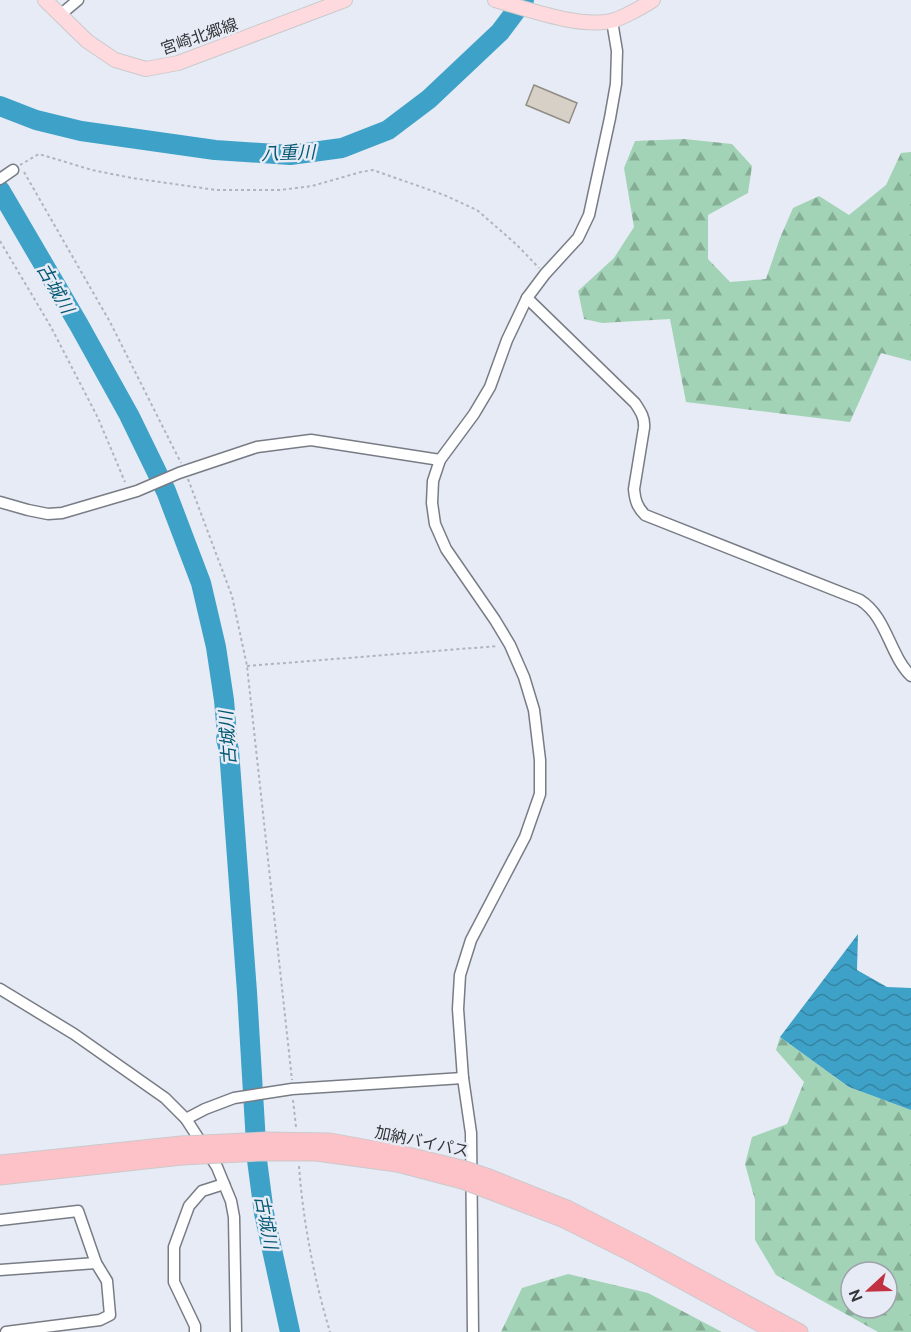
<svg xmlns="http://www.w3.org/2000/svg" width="911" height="1332" font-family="Ubuntu,'Noto Sans JP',sans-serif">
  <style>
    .forest { fill: url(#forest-firs); fill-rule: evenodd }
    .water { fill: url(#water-waves) }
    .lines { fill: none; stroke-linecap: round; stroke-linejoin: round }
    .river { stroke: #3ea1c8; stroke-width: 20 }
    .building { fill: #d6d0c6; stroke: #928d84; stroke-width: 1.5 }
    .minor-casing { stroke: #787c85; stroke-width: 13 }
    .major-casing { stroke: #cacacc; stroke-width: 16 }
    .highway-casing { stroke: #cacacc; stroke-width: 17 }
    .path { stroke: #b0b4bc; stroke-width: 2; stroke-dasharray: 3 3; stroke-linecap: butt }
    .minor { stroke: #fff; stroke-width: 10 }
    .major { stroke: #fedade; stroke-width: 14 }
    .highway { stroke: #fdc2c8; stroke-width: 15 }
    .highway-bridge-casing { stroke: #cacacc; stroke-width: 17; stroke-linecap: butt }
    .highway-bridge { stroke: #fdc2c8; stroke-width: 15 }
    .labels { text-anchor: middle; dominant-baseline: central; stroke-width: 5; stroke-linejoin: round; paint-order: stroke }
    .street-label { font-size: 16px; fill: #333539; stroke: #e7ebf5 }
    .water-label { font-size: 18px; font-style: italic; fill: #035873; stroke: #e7ebf5 }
  </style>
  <defs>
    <pattern id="forest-firs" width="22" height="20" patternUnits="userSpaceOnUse" patternTransform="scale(1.5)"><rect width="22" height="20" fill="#a2d3b6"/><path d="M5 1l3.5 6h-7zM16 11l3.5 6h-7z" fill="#85ac95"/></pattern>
    <pattern id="water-waves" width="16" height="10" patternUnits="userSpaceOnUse" patternTransform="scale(1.5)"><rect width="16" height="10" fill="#3ea1c8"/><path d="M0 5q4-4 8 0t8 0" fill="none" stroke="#3584a3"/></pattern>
  </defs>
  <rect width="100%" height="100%" fill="#e7ebf5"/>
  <g class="forest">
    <path d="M684,139L732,144L752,166L748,193L708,215V259L730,282L766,279L780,238L793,208L819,196L849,215L886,185L901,153L911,152V361L881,353L850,422L686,402L670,319L602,323L584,319L578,291L614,258L634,227L624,168L635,141Z"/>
    <path d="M780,1037L849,1087L911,1110V1332H878L776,1275L755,1240V1200L745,1164L752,1137L787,1124L804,1082L776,1050ZM851,1272H887V1308H851Z"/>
    <path d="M568,1274L648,1293L722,1332H501L522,1288Z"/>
  </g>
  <path class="water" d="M858,934L857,970L887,987L911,988V1110L849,1087L780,1037Z"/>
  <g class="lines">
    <g class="river">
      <path d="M0,106L36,120L81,131L215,150L290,155L342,148L388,130L429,99L500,32L524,0"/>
      <path d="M0,190L79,325L129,415L166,491L201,583L216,647L224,700L227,735L226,739L229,750L247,992L257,1160L264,1213L290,1332"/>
    </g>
  </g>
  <path class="building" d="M534,85L577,103L569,123L526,105Z"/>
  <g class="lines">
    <defs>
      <g id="minor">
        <path d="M60,15L78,0"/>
        <path d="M0,179L13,170"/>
        <path d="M527,298L635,403C641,412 645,418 644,428L634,489C635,500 637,507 645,515L860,600C887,617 889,654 911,676"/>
        <path d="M0,502L28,510L48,514L62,513L137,491L179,473L257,447L311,440L440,460"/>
        <path d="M0,989L74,1034L165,1098L186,1119L217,1167L231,1201L234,1217L236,1332"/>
        <path d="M186,1119L205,1109L234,1098L292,1089L463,1078"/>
        <path d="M0,1220L78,1211L96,1263L107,1281L110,1315L100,1320L6,1332"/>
        <path d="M0,1270L96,1263"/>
        <path d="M195,1332V1326L174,1282V1247L189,1206L202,1191L224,1184"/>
        <path d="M473,1332L471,1133L463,1078L458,1009L460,975L471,940L525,837L540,794V760L534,710L524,677L510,645L495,620L446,549L435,524L432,503L433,481L440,460L474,414L490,387L507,340L527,298L545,274L578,238L589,215L610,118L616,84L617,51L612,21"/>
      </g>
      <g id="major">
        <path d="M45,0L87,41L115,60L146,69L178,63L345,0"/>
        <path d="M495,0C527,9 579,28 611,21C621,19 644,6 653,0"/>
      </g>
      <g id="highway">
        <path d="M0,1163L181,1144"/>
        <path d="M0,1177L182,1157"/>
        <path d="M489,1177L569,1209L643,1247L800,1332"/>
        <path d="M486,1190L562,1219L636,1256L775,1332"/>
      </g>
    </defs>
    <use href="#minor" class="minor-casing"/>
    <use href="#major" class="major-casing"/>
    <use href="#highway" class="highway-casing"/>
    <g class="path">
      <path d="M20,165L39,154L92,170L132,178L216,190H280L312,186L361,172L373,170L444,195L477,210L517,245L539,268"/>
      <path d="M24,172L110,322L181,463"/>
      <path d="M0,241L51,327L98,418L125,482"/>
      <path d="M188,479L232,596L247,666L292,1080"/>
      <path d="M247,666L498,646"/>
      <path d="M293,1100L296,1127"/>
      <path d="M299,1166C303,1221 314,1279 330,1332"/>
    </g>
    <use href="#minor" class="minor"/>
    <use href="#major" class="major"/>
    <use href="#highway" class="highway"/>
    <defs>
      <g id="highway-bridge">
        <path d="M181,1144L266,1140L330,1141L408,1155L466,1169L489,1177"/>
        <path d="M182,1157L260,1153H316L397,1164L462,1181L486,1190"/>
      </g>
    </defs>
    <use href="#highway-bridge" class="highway-bridge-casing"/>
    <use href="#highway-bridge" class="highway-bridge"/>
  </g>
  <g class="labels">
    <g class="street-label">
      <text transform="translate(199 36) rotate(-19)">宮崎北郷線</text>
      <text transform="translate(422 1141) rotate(12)">加納バイパス</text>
    </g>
    <g class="water-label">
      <text transform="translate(288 152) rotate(-2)">八重川</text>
      <text transform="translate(56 288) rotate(60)">古城川</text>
      <text transform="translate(227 738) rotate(-94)">古城川</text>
      <text transform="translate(267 1222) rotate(79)">古城川</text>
    </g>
  </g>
  <g transform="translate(869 1290) rotate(248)"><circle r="28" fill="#e7ebf5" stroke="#9fa2aa" stroke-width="1.5"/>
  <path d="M0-4.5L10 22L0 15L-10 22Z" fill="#c13141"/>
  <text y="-9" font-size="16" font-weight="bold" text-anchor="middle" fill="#333539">N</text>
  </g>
</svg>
